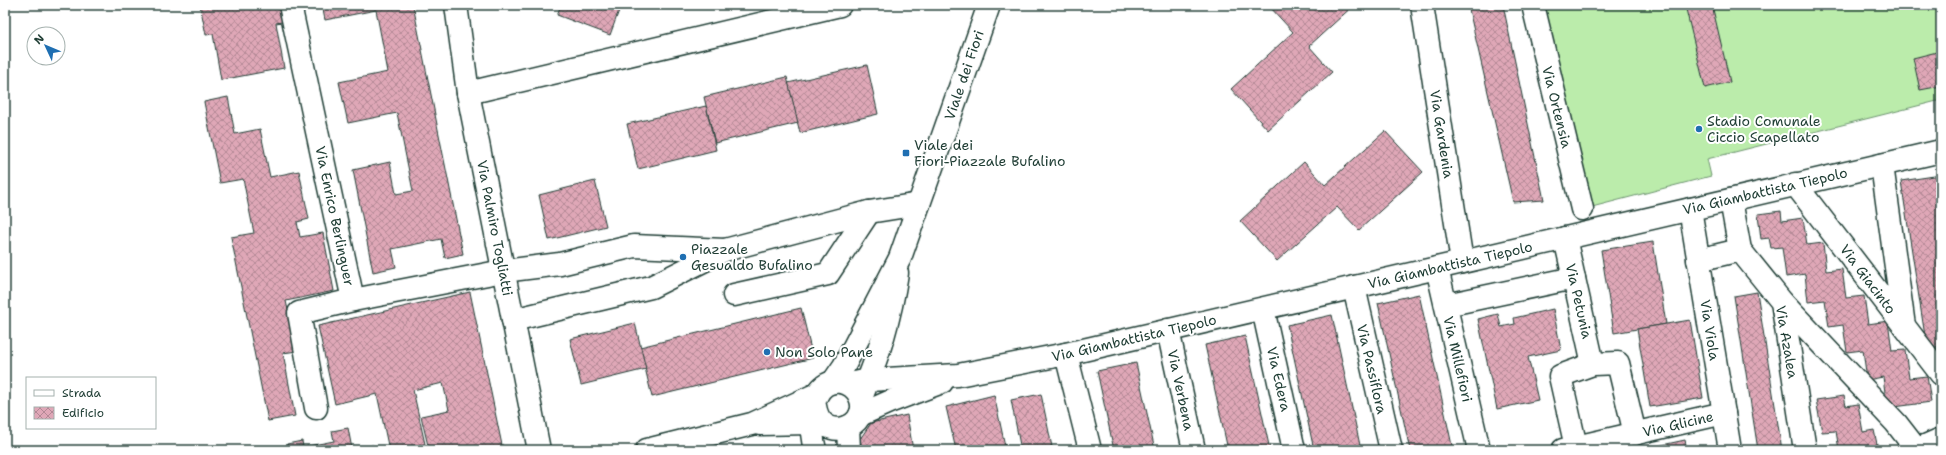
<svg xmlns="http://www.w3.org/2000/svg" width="1946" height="455" font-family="'Shantell Sans',sans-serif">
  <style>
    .grass { fill: #bbecab; stroke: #6d9470 }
    .building { fill: url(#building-cross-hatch); stroke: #1f3d34 }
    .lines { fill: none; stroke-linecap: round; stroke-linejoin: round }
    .pedestrian-casing { stroke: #1f3d34; stroke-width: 25 }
    .minor-casing { stroke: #1f3d34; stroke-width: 25 }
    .tertiary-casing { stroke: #1f3d34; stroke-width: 25 }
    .pedestrian { stroke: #fff; stroke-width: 22 }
    .minor { stroke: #fff; stroke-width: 22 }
    .tertiary { stroke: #fff; stroke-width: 22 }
    .poi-dot { fill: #1f6fb2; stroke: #fff; stroke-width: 1.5 }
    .labels { text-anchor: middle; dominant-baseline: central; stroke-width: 4; stroke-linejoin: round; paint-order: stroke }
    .street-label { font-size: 14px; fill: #1f3d34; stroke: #fff }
    .poi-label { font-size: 14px; fill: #1f3d34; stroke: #fff; text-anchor: start }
  </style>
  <defs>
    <pattern id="building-cross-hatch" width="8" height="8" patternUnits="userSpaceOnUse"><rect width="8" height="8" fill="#dfa7b7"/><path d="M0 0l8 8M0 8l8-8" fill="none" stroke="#b48996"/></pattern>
  </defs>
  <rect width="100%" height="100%" fill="#fff"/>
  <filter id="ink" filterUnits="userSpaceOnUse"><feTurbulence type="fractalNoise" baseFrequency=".025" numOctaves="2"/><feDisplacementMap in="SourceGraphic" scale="8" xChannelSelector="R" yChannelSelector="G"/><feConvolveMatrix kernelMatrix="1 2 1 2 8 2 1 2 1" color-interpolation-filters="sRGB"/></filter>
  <g filter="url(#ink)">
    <path class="grass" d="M1543,5H1941V100L1707,159L1711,176L1592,207Z"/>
    <g class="building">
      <path d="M200,5H279L282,22L276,23L284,68L221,80L213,34L206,35Z"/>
      <path d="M322,5H413L463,254L445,258L441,239L392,249L396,267L373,272L353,170L390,162L396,194L413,191L397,113L348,123L339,82L388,72L376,10L325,20Z"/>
      <path d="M561,5H621L610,35L557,15Z"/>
      <path d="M1270,5H1354L1309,46L1332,72L1268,130L1231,89L1293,32L1269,6Z"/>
      <path d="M1468,5H1503L1544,200L1513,202Z"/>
      <path d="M1685,5H1712L1730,82L1705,88Z"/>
      <path d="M1941,51V86L1920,90L1913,58Z"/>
      <path d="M867,65L878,114L800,133L788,83Z"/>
      <path d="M787,77L798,123L715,143L704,97Z"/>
      <path d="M228,97L235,134L260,129L270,177L299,171L309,219L297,222L300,237L323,233L334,291L286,301L297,351L283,353L295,416L268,421L231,237L254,233L243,179L220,183L204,102Z"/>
      <path d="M706,106L716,150L638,169L627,124Z"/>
      <path d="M1385,131L1423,172L1359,230L1337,207L1277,261L1240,221L1304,162L1325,185Z"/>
      <path d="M1941,175V346L1927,349L1901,181Z"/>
      <path d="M595,181L606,226L549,240L539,195Z"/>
      <path d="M1781,211L1782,221L1803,218L1807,245L1823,243L1826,271L1842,269L1846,298L1864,296L1868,324L1888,321L1892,351L1905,350L1909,378L1927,376L1931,402L1887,408L1883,377L1867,380L1863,350L1847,352L1843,325L1829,327L1825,300L1808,302L1805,274L1786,277L1782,247L1771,248L1769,238L1761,239L1758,214Z"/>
      <path d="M1653,242L1666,324L1614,333L1601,250Z"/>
      <path d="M470,292L503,450H429L421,416L449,410L443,383L413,390L425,444L389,450L377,394L335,404L318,326Z"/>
      <path d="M1757,292L1782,450H1758L1734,296Z"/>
      <path d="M1419,294L1453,450H1410L1378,303Z"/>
      <path d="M801,308L813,358L652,397L640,347Z"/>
      <path d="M1553,309L1561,350L1528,357L1538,400L1497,409L1478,319L1498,314L1501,327L1515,324L1514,318Z"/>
      <path d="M1332,315L1361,450H1314L1287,325Z"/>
      <path d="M1690,320L1703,398L1650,407L1637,329Z"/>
      <path d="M635,323L646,369L581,385L570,339Z"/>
      <path d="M1245,336L1270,450H1228L1205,345Z"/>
      <path d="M1136,363L1155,450H1114L1097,371Z"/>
      <path d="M1041,394L1052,447L1037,450H1021L1011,400Z"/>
      <path d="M994,395L1005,446L989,450H956L946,407Z"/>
      <path d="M1844,396L1846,406L1858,404L1863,432L1874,430L1878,449L1839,450L1836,431L1822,432L1816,400Z"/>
      <path d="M907,415L913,450H862L860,439L871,423Z"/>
      <path d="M348,428L352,449L373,445L374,450H288L287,444L302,441L303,447L334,441L332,431Z"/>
      <path d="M1685,440L1687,450H1639Z"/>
    </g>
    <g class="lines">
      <defs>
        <path id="pedestrian" d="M1533,5L1582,209"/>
        <g id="minor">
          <path d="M290,5L353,300L503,271L560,264L634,246L725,250"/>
          <path d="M456,5L468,93L539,450"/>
          <path d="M1422,5L1462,262"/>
          <path d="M468,93L840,5"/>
          <path d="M1882,165L1904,326"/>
          <path d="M1795,184L1941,374"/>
          <path d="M1731,200L1740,250L1782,302L1805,450"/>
          <path d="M1690,209L1730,450"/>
          <path d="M1565,238L1593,364"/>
          <path d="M1698,260L1740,250"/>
          <path d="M1437,268L1479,450"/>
          <path d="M1354,287L1391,450"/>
          <path d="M734,295L828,274L869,212"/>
          <path d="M1782,302L1896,423L1917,450"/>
          <path d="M1446,305L1574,278"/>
          <path d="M1263,309L1294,450"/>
          <path d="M513,320L651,287L725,250L869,212L919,204"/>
          <path d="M1168,330L1194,450"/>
          <path d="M1066,354L1090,450"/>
          <path d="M850,384L869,380L958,375L1066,354L1941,151"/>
          <path d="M316,408L299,313L353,300"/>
          <path d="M860,415L889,402L942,382"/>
          <path d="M760,424L811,423L826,426"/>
          <path d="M1576,447L1560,376L1593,364L1618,363L1635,434"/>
          <path d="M647,450L752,424L817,394"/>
          <path d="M1563,450L1724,413"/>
          <path d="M1916,450L1941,439"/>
        </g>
        <g id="tertiary">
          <path d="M833,382L844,366L900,258L989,5"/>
          <path d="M861,398C879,354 890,320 897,273"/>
          <path d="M815,406C821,446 873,427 860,397C852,378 826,376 817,395C809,412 811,433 815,450"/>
          <path d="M848,427L849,450"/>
        </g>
      </defs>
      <use href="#pedestrian" class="pedestrian-casing"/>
      <use href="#minor" class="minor-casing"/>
      <use href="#tertiary" class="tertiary-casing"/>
      <use href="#pedestrian" class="pedestrian"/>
      <use href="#minor" class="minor"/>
      <use href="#tertiary" class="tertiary"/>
    </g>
  </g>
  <g class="poi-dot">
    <circle cx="1699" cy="129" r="4"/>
    <rect x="902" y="149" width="8" height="8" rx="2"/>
    <circle cx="683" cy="257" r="4"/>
    <circle cx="767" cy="352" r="4"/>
  </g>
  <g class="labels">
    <g class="street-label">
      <text transform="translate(964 75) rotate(-71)">Viale dei Fiori</text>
      <text transform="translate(1557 107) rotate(76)">Via Ortensia</text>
      <text transform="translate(1442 134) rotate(81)">Via Gardenia</text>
      <text transform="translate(1765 191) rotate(-13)">Via Giambattista Tiepolo</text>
      <text transform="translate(335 216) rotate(78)">Via Enrico Berlinguer</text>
      <text transform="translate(495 228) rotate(79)">Via Palmiro Togliatti</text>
      <text transform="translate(1450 265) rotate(-13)">Via Giambattista Tiepolo</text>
      <text transform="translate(1868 279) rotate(53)">Via Giacinto</text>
      <text transform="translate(1579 301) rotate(77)">Via Petunia</text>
      <text transform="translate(1710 330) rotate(81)">Via Viola</text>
      <text transform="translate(1134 338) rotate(-13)">Via Giambattista Tiepolo</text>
      <text transform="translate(1787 342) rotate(80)">Via Azalea</text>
      <text transform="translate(1458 359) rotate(77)">Via Millefiori</text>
      <text transform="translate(1372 369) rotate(77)">Via Passiflora</text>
      <text transform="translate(1279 379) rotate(77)">Via Edera</text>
      <text transform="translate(1181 390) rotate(78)">Via Verbena</text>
      <text transform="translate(1678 424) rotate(-13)">Via Glicine</text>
    </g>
    <g class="poi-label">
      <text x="1707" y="121">Stadio Comunale<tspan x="1707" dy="16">Ciccio Scapellato</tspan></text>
      <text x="914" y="145">Viale dei<tspan x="914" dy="16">Fiori-Piazzale Bufalino</tspan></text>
      <text x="691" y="249">Piazzale<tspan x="691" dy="16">Gesualdo Bufalino</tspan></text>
      <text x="775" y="352">Non Solo Pane</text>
    </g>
  </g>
  <rect width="1946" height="455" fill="none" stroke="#fff" stroke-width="20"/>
  <rect x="10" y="10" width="1926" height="435" fill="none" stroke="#1f3d34" stroke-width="1.5" filter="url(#ink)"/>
  <rect x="26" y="377" width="130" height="52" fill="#ffffff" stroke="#a5b1ae"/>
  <rect x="34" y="390" width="20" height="6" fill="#ffffff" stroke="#a5b1ae"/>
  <text x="62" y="397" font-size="12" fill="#1f3d34">Strada</text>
  <rect x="34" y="407" width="20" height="12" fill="url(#building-cross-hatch)" stroke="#a5b1ae"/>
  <text x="62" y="417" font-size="12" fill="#1f3d34">Edificio</text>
  <g transform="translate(46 46) rotate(314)"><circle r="19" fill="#ffffff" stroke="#a5b1ae"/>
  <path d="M0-3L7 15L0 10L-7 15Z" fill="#1f6fb2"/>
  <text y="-6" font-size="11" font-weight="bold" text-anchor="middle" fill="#1f3d34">N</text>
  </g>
</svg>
